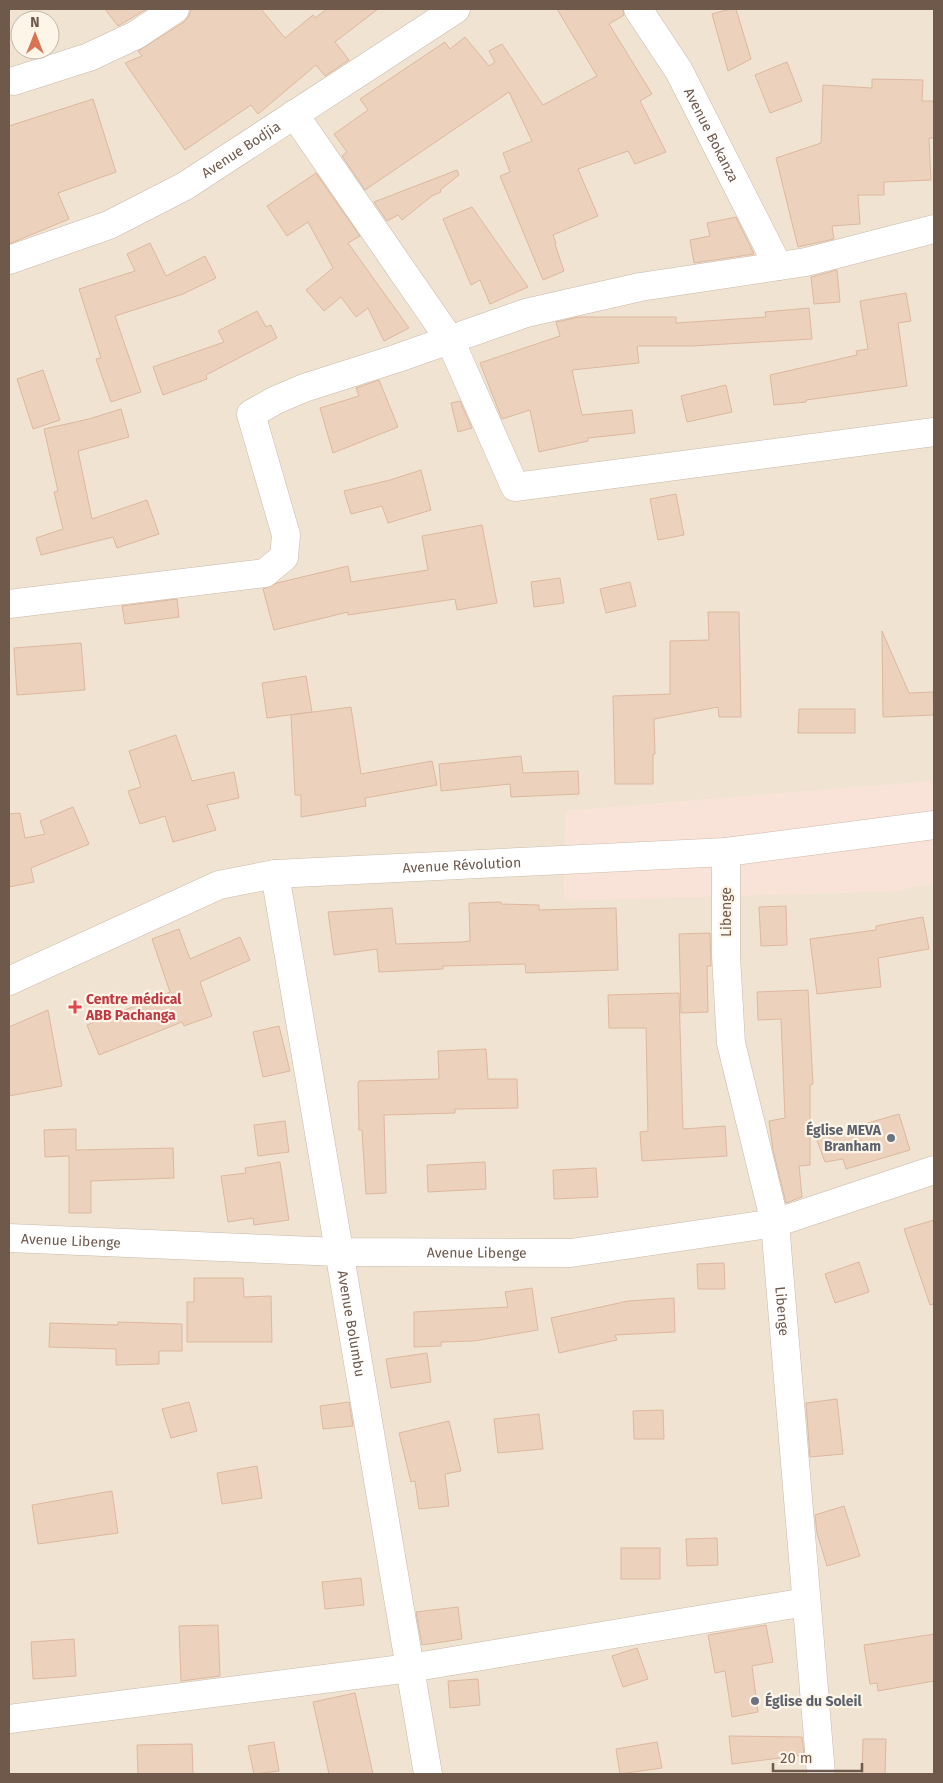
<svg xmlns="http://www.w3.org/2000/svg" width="943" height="1783" font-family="'Fira Sans',sans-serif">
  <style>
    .residential { fill: #f0e3d2; fill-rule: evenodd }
    .commercial { fill: #f9e2d7 }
    .building { fill: #ecd1bd; stroke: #ddb89f }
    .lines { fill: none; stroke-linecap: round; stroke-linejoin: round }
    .street-casing { stroke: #c9b9aa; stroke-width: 29 }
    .secondary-casing { stroke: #cebbab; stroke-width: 29 }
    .street { stroke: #fff; stroke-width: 28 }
    .secondary { stroke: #fff; stroke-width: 28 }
    .health-dot { fill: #e0444e; stroke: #fdf5e8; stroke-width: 2 }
    .worship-dot { fill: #6b7280; stroke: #fdf5e8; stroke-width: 2 }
    .labels { text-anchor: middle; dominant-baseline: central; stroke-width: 4.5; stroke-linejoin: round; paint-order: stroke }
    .street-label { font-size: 14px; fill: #6e594b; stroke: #fdf5e8 }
    .health-label { font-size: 14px; font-weight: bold; fill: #be3a42; stroke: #fdf5e8; text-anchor: start }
    .worship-label { font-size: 14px; font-weight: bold; fill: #5b616d; stroke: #fdf5e8; text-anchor: end }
  </style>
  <rect width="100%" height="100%" fill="#f9f1e2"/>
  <path class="residential" d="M9,9H934V781L566,811L564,900L896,891L934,882V1774H9ZM20,20H50V50H20Z"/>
  <path class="commercial" d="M934,781V882L896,891L564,901L566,811Z"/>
  <g class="building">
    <path d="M105,9H147L118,26Z"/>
    <path d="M191,9H261L285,38L313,15L315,18L327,9H378L335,42L349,60L325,76L316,65L258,114L251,105L185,150L125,63L142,56L138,51L184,22L189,16Z"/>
    <path d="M557,9H623L624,15L609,24L652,94L640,101L666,152L635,164L628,151L578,169L598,216L553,235L556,243L555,244L564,271L543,280L500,176L510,172L503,153L532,141L509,92L365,190L342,156L347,152L334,134L368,110L360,99L445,42L450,49L465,37L489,66L495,62L489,51L502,44L543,105L597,76Z"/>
    <path d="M730,9H736L751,59L728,71L712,14Z"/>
    <path d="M787,62L802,101L770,113L755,75Z"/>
    <path d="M872,79L923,80L922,101H934V138H929L931,180L884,182V195H858L860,224L832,226L834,239L798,247L776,158L821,143L823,85L872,88Z"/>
    <path d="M93,99L116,172L58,193L69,219L9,244V126Z"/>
    <path d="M457,170L459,175L440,190L441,192L432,196L402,220L398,215L387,221L374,202Z"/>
    <path d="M316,173L360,236L348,243L409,328L384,341L368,308L356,317L341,297L324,311L306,290L333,268L308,222L287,236L267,206Z"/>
    <path d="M472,207L528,287L490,304L480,280L471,285L443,219Z"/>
    <path d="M736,217L754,254L694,263L690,240L710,236L707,223Z"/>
    <path d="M150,243L166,276L205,256L216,278L183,294L115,316L141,392L111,402L96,359L101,358L79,289L135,271L127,254Z"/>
    <path d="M837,270L840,302L814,304L811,277Z"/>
    <path d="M906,293L911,321L898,323L907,386L806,400V402L774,405L770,375L857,355L856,351L868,349L860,301Z"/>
    <path d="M809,308L812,339L692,346H637L639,363L572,370L582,415L632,410L635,433L588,438V441L539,452L530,410L502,419L480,363L560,336L556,322L579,317H676V323L766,317L765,312Z"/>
    <path d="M257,311L266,327L271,325L277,338L206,375L207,379L163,395L153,367L224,342L218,331Z"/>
    <path d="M43,370L60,420L33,429L17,379Z"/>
    <path d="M379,380L398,427L333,453L320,408L359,396L356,388Z"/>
    <path d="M726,385L732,412L687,422L681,396Z"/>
    <path d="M460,401L472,428L458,432L451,403Z"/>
    <path d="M121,409L129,437L78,451L92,519L147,500L159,534L117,548L113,537L41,555L36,538L63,529L54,492L58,491L44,429L89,419Z"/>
    <path d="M421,470L431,510L388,523L382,506L351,514L344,491L390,480Z"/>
    <path d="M676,494L684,535L658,540L650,499Z"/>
    <path d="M482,525L497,603L457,610L455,599L348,615V612L274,630L263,589L277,583L348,566L351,582L428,570L422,536Z"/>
    <path d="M560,578L564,603L534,607L531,582Z"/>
    <path d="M630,582L636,606L606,613L600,589Z"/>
    <path d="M177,599L179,617L125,624L122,606Z"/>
    <path d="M708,612H739L741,717H719L718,707L654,719L655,754H653V784H615L613,696L670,694V641L709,640Z"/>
    <path d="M882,631L909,693L933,692L934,715L883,717Z"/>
    <path d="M81,643L85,690L17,695L14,648Z"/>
    <path d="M306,676L312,712L267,718L262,683Z"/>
    <path d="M351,707L361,774L432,761L437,785L365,798L366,806L301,817V795H295L291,715Z"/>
    <path d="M799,709H855V733H798Z"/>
    <path d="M176,735L192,781L234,772L239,798L207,805L216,830L173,842L165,816L140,824L128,791L141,787L129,751Z"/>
    <path d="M521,756L523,773L578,771L579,794L511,797L510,784L441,791L439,764Z"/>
    <path d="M73,807L89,844L31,868L34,882L9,887V814L20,813L25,838L45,834L40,821Z"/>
    <path d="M501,902V904L539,905V910L616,908L618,970L526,973L525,964L443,966V969L379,972L377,949L334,955L328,912L392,908L396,944L461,942L470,941L469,903Z"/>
    <path d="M786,906L787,945L761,946L759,907Z"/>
    <path d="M923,917L929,949L878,958L881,987L817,994L810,939L876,930V926Z"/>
    <path d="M179,929L190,959L240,937L250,960L200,982L212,1016L184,1026L182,1022L99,1055L87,1025L170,992L152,939Z"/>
    <path d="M710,933L711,966H707L708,1012L681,1013L679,934Z"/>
    <path d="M808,990L813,1084L810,1085V1165L799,1166L802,1197L786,1203L773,1150L769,1121L785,1118L781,1019L758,1020L757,992Z"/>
    <path d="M679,993L683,1129L725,1126L727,1156L642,1161L640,1132L648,1131L646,1028H609L608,995Z"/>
    <path d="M48,1010L62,1086L9,1096V1027Z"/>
    <path d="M279,1026L290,1071L263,1077L253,1032Z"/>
    <path d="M486,1049L488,1079H517L518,1108L455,1109V1113L384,1115L386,1193L366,1194L362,1130H359L358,1083L359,1081L439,1079L438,1051Z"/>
    <path d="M899,1114L910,1150L846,1169L843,1159L825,1162L816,1138Z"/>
    <path d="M285,1121L289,1152L258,1156L254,1125Z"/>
    <path d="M76,1129V1150L173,1148L174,1178L91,1181V1213H69V1156L45,1157L44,1130Z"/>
    <path d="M280,1162L289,1220L254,1225L253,1218L228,1222L221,1176L246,1173L245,1168Z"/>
    <path d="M485,1162L486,1189L428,1192L427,1165Z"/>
    <path d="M596,1168L598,1197L554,1199L553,1170Z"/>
    <path d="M934,1220V1304L930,1305L904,1229Z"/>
    <path d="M859,1262L869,1292L835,1303L825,1274Z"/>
    <path d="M724,1263L725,1289H698L697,1264Z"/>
    <path d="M194,1278H243L244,1297L271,1296L272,1342H187V1302H194Z"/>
    <path d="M532,1288L538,1330L474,1341L441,1342V1346L414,1347V1312L508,1307L505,1292Z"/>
    <path d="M674,1298L675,1332L615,1335L617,1340L559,1353L551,1318L628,1301Z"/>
    <path d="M118,1322L182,1324V1351H159V1364L116,1365V1349L49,1347L50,1323L118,1325Z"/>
    <path d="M427,1353L431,1382L391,1388L386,1359Z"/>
    <path d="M837,1399L843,1454L810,1457L806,1403Z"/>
    <path d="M189,1402L197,1431L171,1438L162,1409Z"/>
    <path d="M349,1402L353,1426L323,1429L320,1406Z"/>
    <path d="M663,1410L664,1439H634L633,1411Z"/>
    <path d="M539,1414L543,1449L498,1453L494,1419Z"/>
    <path d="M449,1421L461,1471L445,1474L449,1506L419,1509L415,1481L411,1482L399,1433Z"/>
    <path d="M257,1466L262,1498L222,1504L217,1473Z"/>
    <path d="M112,1491L118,1533L38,1544L32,1505Z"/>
    <path d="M844,1506L860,1556L827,1566L817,1533L815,1515Z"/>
    <path d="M717,1538L718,1565L687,1566L686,1539Z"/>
    <rect x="621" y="1548" width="39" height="31"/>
    <path d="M361,1578L364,1605L325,1609L322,1582Z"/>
    <path d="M458,1607L462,1639L422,1645L416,1612Z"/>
    <path d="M218,1625L220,1676L181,1681L179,1626Z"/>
    <path d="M766,1625L773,1662L752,1666L758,1712L732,1717L725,1671L715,1673L708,1635Z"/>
    <path d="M934,1634V1681L878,1691L877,1683L870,1684L864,1645Z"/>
    <path d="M74,1639L76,1676L33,1679L31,1642Z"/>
    <path d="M637,1648L648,1679L623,1687L612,1656Z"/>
    <path d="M478,1679L480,1705L450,1708L448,1681Z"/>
    <path d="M355,1693L373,1774H329L313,1702Z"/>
    <path d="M729,1736L802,1737L804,1755L732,1764Z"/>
    <path d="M863,1739H886L885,1774H862Z"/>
    <path d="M274,1742L279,1771L254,1774L248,1746Z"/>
    <path d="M657,1742L662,1768L620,1774L616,1749Z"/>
    <path d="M192,1744L193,1774H138L137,1745Z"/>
  </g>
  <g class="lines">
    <defs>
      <g id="street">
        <path id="s1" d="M638,9L679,71L778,266"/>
        <path d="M14,81L89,57L136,35L175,9"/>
        <path d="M294,114L450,340L515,487L934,432"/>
        <path id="s2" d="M9,260L109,225L185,186L456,9"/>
        <path d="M9,604L265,573L284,557L286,535L251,414L276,400L304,388L395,359L526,313L640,287L806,262L934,229"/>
        <path id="s3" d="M726,852V956L731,1043L775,1223L821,1774"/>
        <path id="s4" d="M275,874L428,1774"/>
        <path id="s5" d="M9,1238L339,1252L571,1253L775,1223L934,1170"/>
        <path d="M9,1719L410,1668L806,1602"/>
      </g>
      <g id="secondary">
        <path id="s6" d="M9,981L219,885L275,874L726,852L934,825"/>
      </g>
    </defs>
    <use href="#street" class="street-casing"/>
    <use href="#secondary" class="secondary-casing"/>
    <use href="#street" class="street"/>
    <use href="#secondary" class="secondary"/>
  </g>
  <path class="health-dot" d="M72.5 999.5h5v5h5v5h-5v5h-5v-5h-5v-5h5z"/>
  <g class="worship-dot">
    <circle cx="891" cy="1138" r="5"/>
    <circle cx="755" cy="1701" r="5"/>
  </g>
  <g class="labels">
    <g class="street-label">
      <text stroke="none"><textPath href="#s1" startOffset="146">Avenue Bokanza</textPath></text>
      <text stroke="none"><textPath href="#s2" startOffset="258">Avenue Bodjia</textPath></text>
      <text stroke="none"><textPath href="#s6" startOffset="475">Avenue Révolution</textPath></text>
      <text transform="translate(726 912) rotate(-90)">Libenge</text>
      <text stroke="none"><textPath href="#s5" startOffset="62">Avenue Libenge</textPath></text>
      <text stroke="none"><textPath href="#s5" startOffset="468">Avenue Libenge</textPath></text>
      <text stroke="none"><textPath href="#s3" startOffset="465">Libenge</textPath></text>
      <text stroke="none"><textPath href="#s4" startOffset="456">Avenue Bolumbu</textPath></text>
    </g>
    <g class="health-label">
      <text x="86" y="999">Centre médical<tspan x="86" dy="16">ABB Pachanga</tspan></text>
    </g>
    <g class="worship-label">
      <text x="881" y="1130">Église MEVA<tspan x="881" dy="16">Branham</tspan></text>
      <text x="765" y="1701" text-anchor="start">Église du Soleil</text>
    </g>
  </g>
  <rect width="943" height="1783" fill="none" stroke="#6e594b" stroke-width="20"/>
  <g transform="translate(35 35)"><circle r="24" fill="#fdf5e8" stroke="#c4b7a9"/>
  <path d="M0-4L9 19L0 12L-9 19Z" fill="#d87353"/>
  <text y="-8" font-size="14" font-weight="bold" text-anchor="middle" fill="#6e594b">N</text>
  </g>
  <path d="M773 1763v8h89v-8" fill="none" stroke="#6e594b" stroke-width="2.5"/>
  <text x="780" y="1763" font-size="15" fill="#6e594b" stroke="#fdf5e8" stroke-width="4" paint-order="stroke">20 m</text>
</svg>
